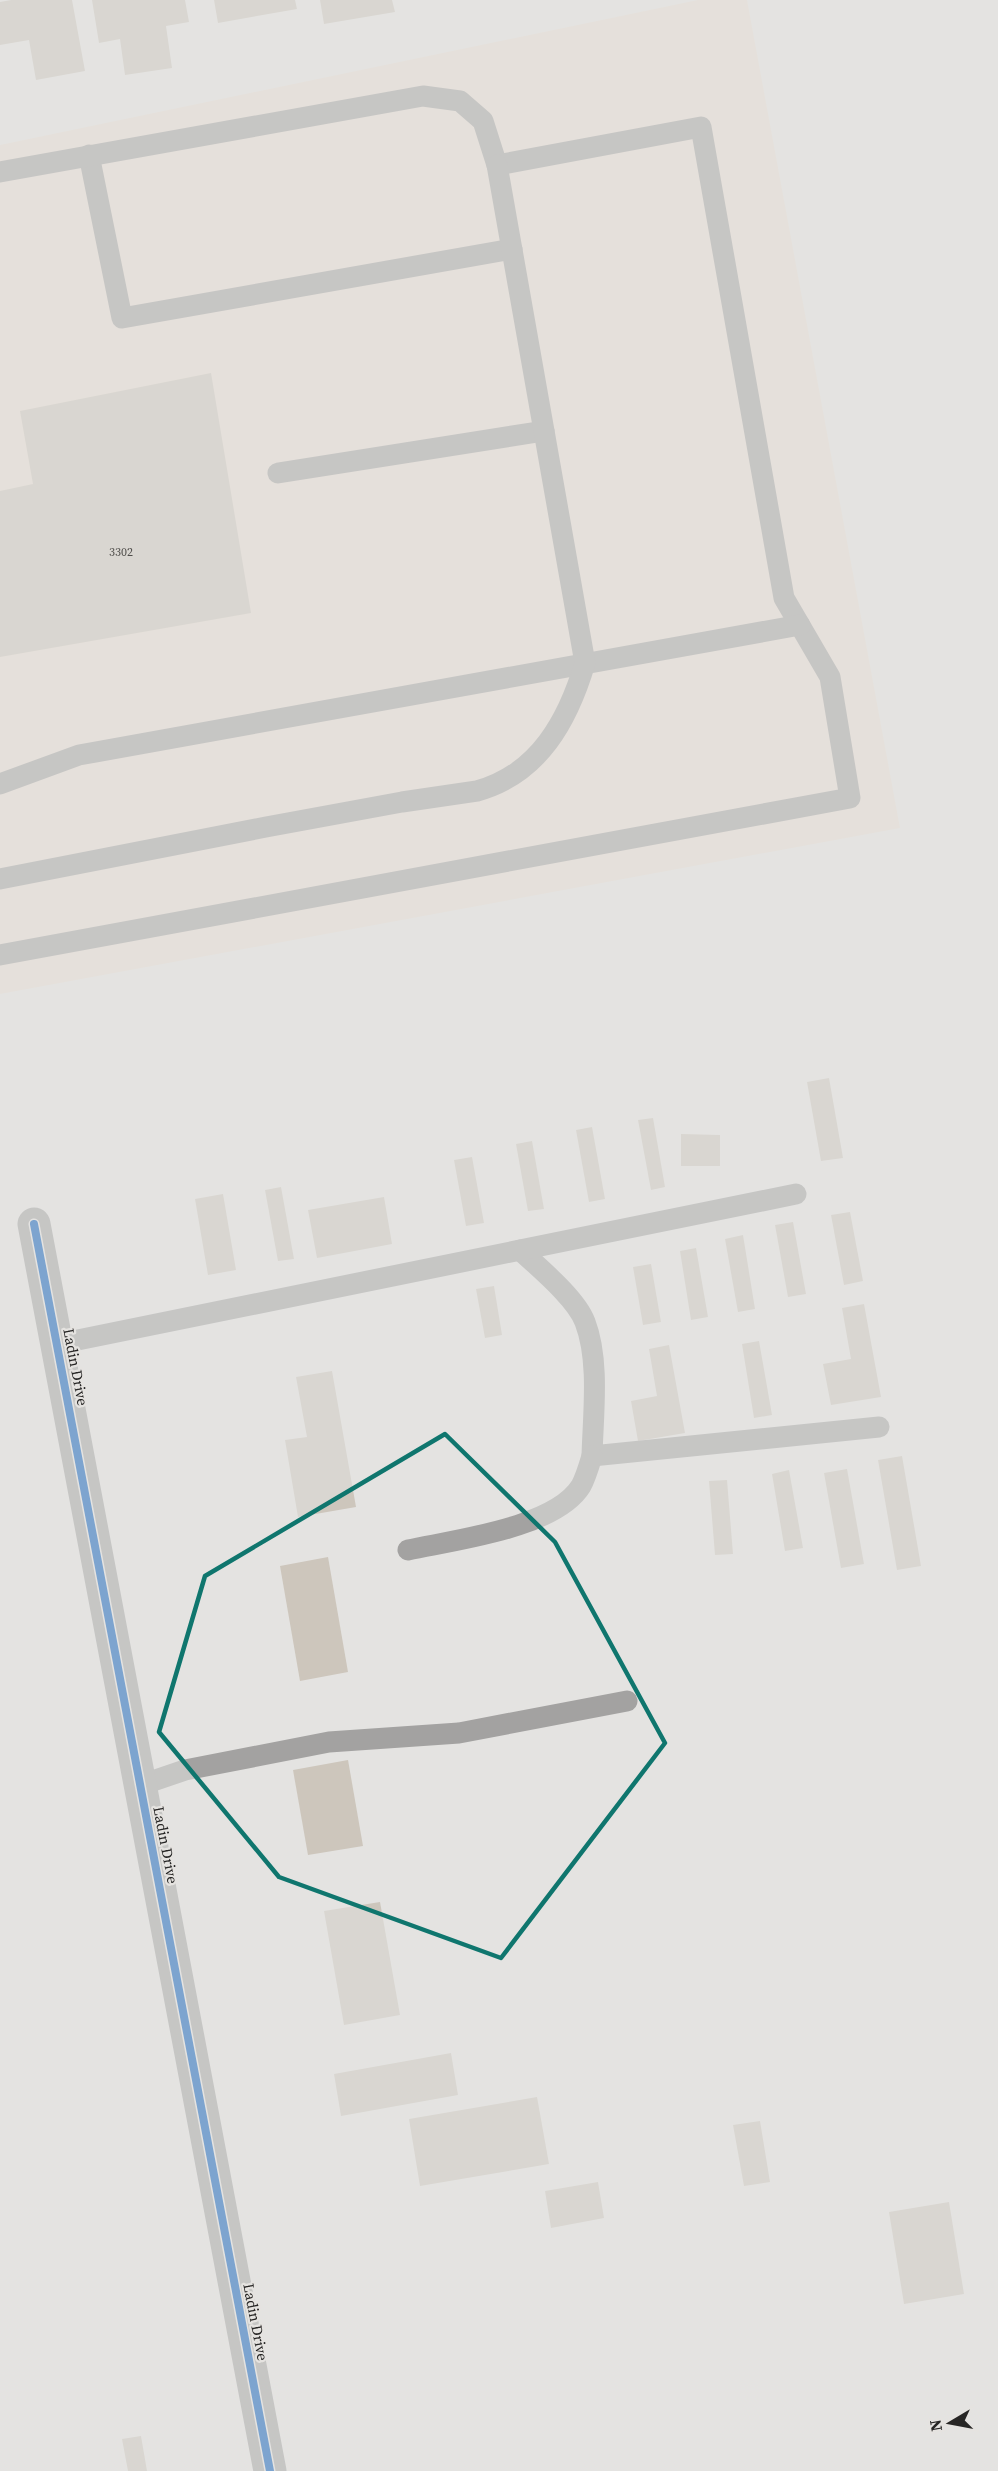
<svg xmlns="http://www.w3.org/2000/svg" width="998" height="2471" font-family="'Source Serif 4',serif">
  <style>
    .education { fill: #e7dcd2 }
    .building { fill: #cdc6bc }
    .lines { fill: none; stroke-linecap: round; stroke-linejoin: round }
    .service { stroke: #a3a2a1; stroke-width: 21 }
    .minor { stroke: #a3a2a1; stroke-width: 33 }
    .cycleway-casing { stroke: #e5e3e0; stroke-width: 11 }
    .cycleway { stroke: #0057b8; stroke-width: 8 }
    .marked { fill: none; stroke: #0f766e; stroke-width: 4.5; stroke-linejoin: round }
    .labels { text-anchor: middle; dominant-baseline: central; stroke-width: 4.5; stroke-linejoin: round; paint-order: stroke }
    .number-label { font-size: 12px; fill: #504e4b }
    .street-label { font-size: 15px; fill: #272625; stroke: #e5e3e0 }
  </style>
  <rect width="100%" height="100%" fill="#e4e3e1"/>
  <path class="education" d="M698,0H747L900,828L0,994V145Z"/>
  <g class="building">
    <path d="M11,0H72L85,71L36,80L29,40L0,45V2Z"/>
    <path d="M92,0H185L189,22L166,26L172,68L125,75L120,39L99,43Z"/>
    <path d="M214,0H295L297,9L218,23Z"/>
    <path d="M320,0H392L395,12L324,24Z"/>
    <path d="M211,373L251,613L0,657V491L33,484L20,411Z"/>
    <path d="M829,1078L843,1158L821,1161L807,1082Z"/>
    <path d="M653,1118L665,1187L651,1190L638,1120Z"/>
    <path d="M592,1127L605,1199L589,1202L576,1130Z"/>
    <path d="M681,1134L720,1135V1166H681Z"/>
    <path d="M532,1141L544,1209L528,1211L516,1144Z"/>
    <path d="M472,1157L484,1223L466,1226L454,1160Z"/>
    <path d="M281,1187L294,1259L278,1261L265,1190Z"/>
    <path d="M223,1194L236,1270L208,1275L195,1199Z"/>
    <path d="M384,1197L392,1244L317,1258L308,1210Z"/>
    <path d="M850,1212L863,1281L844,1285L831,1215Z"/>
    <path d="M793,1222L806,1294L788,1297L775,1225Z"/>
    <path d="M743,1235L755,1309L738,1312L725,1239Z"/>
    <path d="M696,1248L708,1317L691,1320L680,1251Z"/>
    <path d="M651,1264L661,1322L643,1325L633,1267Z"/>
    <path d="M494,1286L502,1335L485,1338L476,1289Z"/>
    <path d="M864,1304L881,1397L831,1405L823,1364L851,1359L842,1308Z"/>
    <path d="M759,1341L772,1415L754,1418L742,1344Z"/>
    <path d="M669,1345L685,1433L638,1441L631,1401L657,1396L649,1349Z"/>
    <path d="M332,1371L356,1507L298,1517L285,1440L307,1437L296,1377Z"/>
    <path d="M902,1456L921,1566L897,1570L878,1460Z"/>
    <path d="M847,1469L864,1564L841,1568L824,1473Z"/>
    <path d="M789,1470L803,1548L785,1551L772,1474Z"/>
    <path d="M727,1480L733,1554L715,1555L709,1481Z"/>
    <path d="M328,1557L348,1672L300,1681L280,1566Z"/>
    <path d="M348,1760L363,1846L308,1855L293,1770Z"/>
    <path d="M380,1902L400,2015L344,2025L324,1911Z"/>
    <path d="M451,2053L458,2095L341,2116L334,2074Z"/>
    <path d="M537,2097L549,2164L420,2186L409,2119Z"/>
    <path d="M760,2121L770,2182L744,2186L733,2125Z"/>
    <path d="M598,2182L604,2218L551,2228L545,2191Z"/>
    <path d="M949,2202L964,2294L904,2304L889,2212Z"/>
    <path d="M141,2436L147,2471H128L122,2439Z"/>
  </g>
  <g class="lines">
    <g class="service">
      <path d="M89,155L122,318L512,249"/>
      <path d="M0,172L423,96L460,101L483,121L497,165L701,127L784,598L830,677L850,798L0,955"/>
      <path d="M278,473L544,431"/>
      <path d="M0,784L79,755L800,625"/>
      <path d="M0,879L266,827L402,802L477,791C539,774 568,720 585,663L497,165"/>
      <path d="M520,1250C538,1267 576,1298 585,1322C600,1361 593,1415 592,1456L879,1427"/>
      <path d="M58,1344L796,1194"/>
      <path d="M408,1550C454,1540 555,1528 581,1486C586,1477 589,1466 592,1456"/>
      <path d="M141,1785L185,1770L329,1742L459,1733L627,1701"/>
    </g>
    <path class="minor" d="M34,1224L270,2471"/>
    <defs>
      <path id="cycleway" d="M34,1224L270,2471"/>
    </defs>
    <use href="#cycleway" class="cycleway-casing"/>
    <use href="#cycleway" class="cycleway"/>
  </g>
  <path d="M0 0H998V2471H0ZM445,1434L555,1542L665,1743L501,1958L279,1877L159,1732L205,1576Z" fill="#e4e3e1" fill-opacity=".55" fill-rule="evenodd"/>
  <path class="marked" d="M445,1434L555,1542L665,1743L501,1958L279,1877L159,1732L205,1576Z"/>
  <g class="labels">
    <g class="number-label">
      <text x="121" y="552">3302</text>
    </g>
    <g class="street-label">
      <text transform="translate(76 1367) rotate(79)">Ladin Drive</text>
      <text transform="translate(166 1845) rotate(79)">Ladin Drive</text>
      <text transform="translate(256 2322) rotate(79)">Ladin Drive</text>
    </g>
  </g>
  <g transform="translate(950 2423) rotate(260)" stroke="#e5e3e0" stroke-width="4.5" paint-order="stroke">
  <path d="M0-4.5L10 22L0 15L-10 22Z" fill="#272625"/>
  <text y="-9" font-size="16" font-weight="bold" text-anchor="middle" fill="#272625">N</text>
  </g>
</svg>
